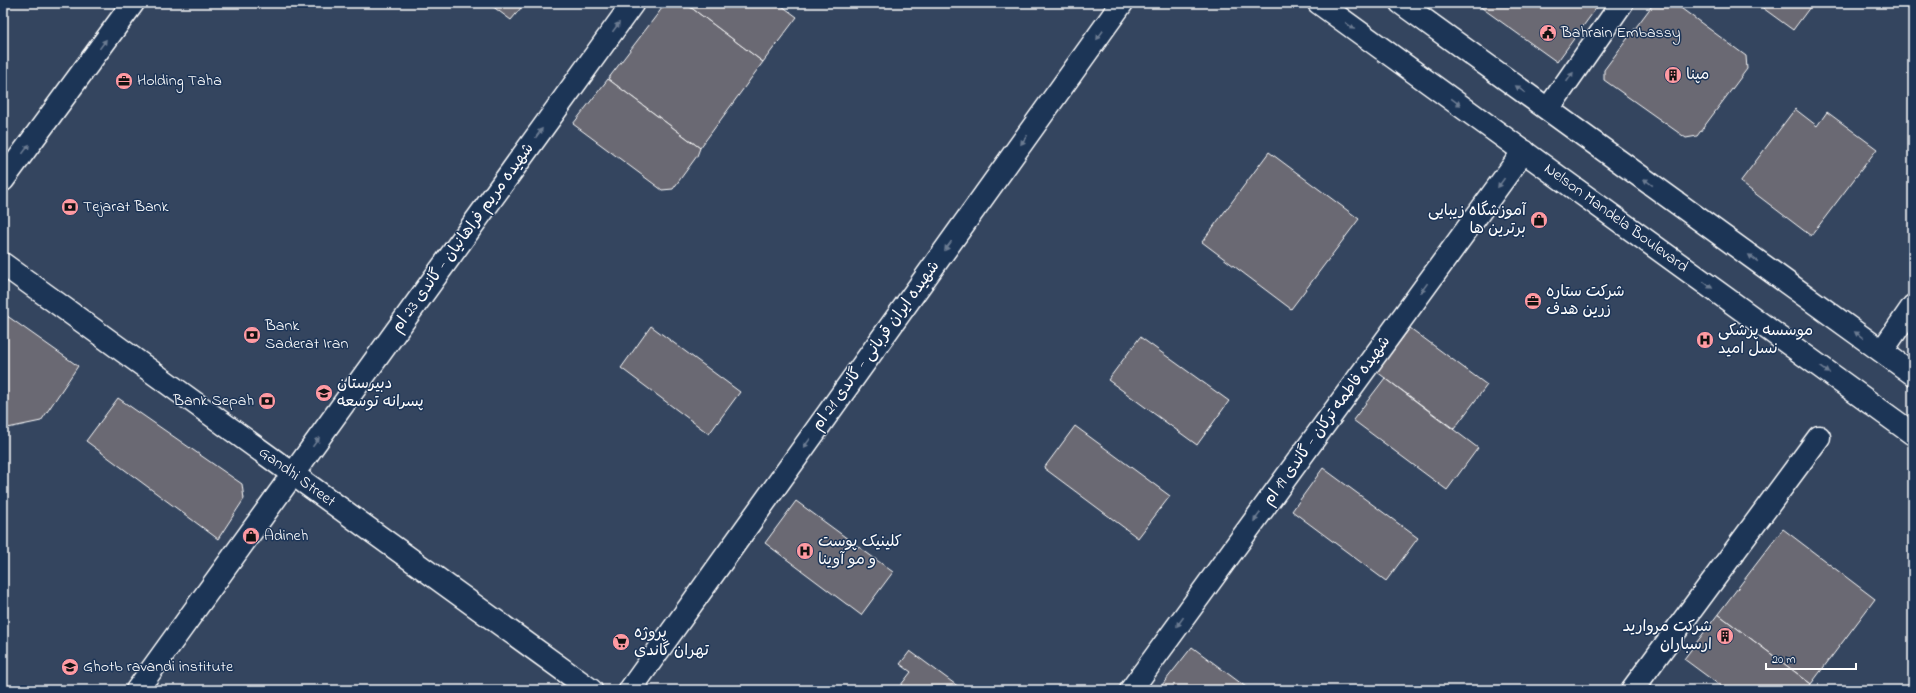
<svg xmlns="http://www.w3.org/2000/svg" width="1916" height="693" font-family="'Indie Flower','Playpen Sans Arabic',sans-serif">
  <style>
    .building { fill: #6a6973; stroke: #fff }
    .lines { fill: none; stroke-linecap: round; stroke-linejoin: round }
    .street-casing { stroke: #fff; stroke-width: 25 }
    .secondary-casing { stroke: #fff; stroke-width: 25 }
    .street { stroke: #1d3557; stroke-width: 22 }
    .secondary { stroke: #1d3557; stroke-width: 22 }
    .oneway { fill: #6c7c92 }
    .labels { text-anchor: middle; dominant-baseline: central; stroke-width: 3; stroke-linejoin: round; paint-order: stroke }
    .poi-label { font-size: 16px; fill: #fff; stroke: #1d3557; text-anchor: start }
    .street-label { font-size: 16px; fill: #fff; stroke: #1d3557 }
  </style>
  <rect width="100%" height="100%" fill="#34455f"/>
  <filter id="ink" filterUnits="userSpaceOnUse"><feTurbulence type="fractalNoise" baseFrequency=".025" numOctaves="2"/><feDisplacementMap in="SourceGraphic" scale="8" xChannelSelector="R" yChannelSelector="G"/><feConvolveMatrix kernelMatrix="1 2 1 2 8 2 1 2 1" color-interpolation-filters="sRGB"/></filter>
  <g filter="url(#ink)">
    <g class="building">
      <path d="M488,3H525L511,20Z"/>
      <path d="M666,3H685L763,62L700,148L608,79Z"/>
      <path d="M685,3H778L797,17L763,62Z"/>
      <path d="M1475,3H1600L1557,62Z"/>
      <path d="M1654,3H1674L1746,56L1747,69L1697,136L1686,138L1604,80V70Z"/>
      <path d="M1756,3H1813L1793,30Z"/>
      <path d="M608,79L700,148L697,156L673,189L662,190L573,124Z"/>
      <path d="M1795,109L1817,126L1827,112L1877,149L1811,236L1740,182Z"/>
      <path d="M1269,152L1359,219L1291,309L1202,242Z"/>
      <path d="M3,313L78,366L41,421L3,429Z"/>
      <path d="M651,326L740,392L709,434L621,368Z"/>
      <path d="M1410,328L1487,385L1454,429L1377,372Z"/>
      <path d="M1140,337L1229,401L1197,445L1108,380Z"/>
      <path d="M1385,378L1478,448L1447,490L1353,420Z"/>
      <path d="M118,398L242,484L244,499L218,539L86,441Z"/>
      <path d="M1075,426L1170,496L1138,538L1044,468Z"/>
      <path d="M1323,468L1418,538L1386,581L1292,511Z"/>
      <path d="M796,501L893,572L861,615L765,543Z"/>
      <path d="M1783,529L1875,599L1811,684L1718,614Z"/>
      <path d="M1718,614L1811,684L1806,690H1726L1684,659Z"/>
      <path d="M1192,647L1250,690H1158Z"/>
      <path d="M910,651L963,690H897L911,672L900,664Z"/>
    </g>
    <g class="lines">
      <defs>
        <g id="street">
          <path d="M1548,109L1622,3"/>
          <path d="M3,180L133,3"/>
          <path d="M1882,351L1913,306"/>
          <path d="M137,690L633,3"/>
          <path d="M630,690L1122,3"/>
          <path d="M1131,690L1524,151"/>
          <path d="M1632,690L1819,437"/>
        </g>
        <g id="secondary">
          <path d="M1319,3L1913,434"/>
          <path d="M1401,3L1913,374"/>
          <path d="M3,264L591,690"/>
        </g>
      </defs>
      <use href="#street" class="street-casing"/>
      <use href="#secondary" class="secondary-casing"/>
      <use href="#street" class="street"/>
      <use href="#secondary" class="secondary"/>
    </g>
    <defs><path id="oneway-solid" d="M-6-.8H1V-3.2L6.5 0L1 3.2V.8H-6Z"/></defs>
    <g class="oneway">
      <use href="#oneway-solid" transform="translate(1350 26) rotate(36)"/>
      <use href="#oneway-solid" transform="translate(616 27) rotate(-54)"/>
      <use href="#oneway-solid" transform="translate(1100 35) rotate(126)"/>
      <use href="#oneway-solid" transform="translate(103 44) rotate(-54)"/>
      <use href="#oneway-solid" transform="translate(1570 77) rotate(-55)"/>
      <use href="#oneway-solid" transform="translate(1520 89) rotate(-144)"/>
      <use href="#oneway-solid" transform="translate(1456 102) rotate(36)"/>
      <use href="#oneway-solid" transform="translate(539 133) rotate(-54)"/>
      <use href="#oneway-solid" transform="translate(1024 140) rotate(126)"/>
      <use href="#oneway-solid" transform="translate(26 149) rotate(-54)"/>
      <use href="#oneway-solid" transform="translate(1648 182) rotate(-144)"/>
      <use href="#oneway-solid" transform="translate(1501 183) rotate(126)"/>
      <use href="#oneway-solid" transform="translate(948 246) rotate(126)"/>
      <use href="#oneway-solid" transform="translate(1753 258) rotate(-144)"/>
      <use href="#oneway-solid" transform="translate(1708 285) rotate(36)"/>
      <use href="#oneway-solid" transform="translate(1424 288) rotate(126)"/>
      <use href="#oneway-solid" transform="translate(1859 335) rotate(-144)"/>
      <use href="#oneway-solid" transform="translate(1825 370) rotate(36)"/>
      <use href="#oneway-solid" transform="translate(316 442) rotate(-54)"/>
      <use href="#oneway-solid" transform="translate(807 443) rotate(126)"/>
      <use href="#oneway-solid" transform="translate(1257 517) rotate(126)"/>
      <use href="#oneway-solid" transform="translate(1180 622) rotate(126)"/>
    </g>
  </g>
  <defs>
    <symbol id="civic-disc" viewBox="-11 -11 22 22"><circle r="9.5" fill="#ff9aa2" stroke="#1d3557"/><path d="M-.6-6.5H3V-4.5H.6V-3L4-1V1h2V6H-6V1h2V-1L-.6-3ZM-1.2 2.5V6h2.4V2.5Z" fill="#111"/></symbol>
    <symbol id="building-disc" viewBox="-11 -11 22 22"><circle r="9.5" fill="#ff9aa2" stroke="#1d3557"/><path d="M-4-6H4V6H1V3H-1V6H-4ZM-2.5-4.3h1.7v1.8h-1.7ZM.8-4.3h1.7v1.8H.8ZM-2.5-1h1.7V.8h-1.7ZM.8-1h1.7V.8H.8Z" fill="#111"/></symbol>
    <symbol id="office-disc" viewBox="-11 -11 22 22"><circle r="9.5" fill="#ff9aa2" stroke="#1d3557"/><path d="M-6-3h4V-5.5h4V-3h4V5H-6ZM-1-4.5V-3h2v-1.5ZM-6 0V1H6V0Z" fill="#111"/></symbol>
    <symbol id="bank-disc" viewBox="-11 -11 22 22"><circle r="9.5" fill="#ff9aa2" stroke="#1d3557"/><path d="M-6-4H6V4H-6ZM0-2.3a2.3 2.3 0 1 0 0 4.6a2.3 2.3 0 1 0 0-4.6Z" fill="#111"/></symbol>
    <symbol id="shop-disc" viewBox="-11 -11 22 22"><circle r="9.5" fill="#ff9aa2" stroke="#1d3557"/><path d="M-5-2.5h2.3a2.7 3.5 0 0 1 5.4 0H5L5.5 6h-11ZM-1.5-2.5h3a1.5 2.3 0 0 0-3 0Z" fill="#111"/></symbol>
    <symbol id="hospital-disc" viewBox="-11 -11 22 22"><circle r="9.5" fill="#ff9aa2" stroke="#1d3557"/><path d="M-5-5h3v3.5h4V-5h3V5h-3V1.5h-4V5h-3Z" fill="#111"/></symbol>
    <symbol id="school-disc" viewBox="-11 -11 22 22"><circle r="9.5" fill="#ff9aa2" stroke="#1d3557"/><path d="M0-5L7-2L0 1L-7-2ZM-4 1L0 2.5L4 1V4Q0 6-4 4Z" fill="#111"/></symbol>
    <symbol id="supermarket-disc" viewBox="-11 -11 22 22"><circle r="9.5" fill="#ff9aa2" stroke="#1d3557"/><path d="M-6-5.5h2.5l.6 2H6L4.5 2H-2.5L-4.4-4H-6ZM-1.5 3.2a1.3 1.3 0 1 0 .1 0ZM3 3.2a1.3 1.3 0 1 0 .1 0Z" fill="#111"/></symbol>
  </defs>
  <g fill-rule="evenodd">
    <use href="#civic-disc" x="1538" y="23" width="20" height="20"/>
    <use href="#building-disc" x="1663" y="65" width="20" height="20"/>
    <use href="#office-disc" x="114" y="71" width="20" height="20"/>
    <use href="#bank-disc" x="60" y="197" width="20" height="20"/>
    <use href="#shop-disc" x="1529" y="210" width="20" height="20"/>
    <use href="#office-disc" x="1523" y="291" width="20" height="20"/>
    <use href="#bank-disc" x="242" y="325" width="20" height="20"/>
    <use href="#hospital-disc" x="1695" y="330" width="20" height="20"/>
    <use href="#school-disc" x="314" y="383" width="20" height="20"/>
    <use href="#bank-disc" x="257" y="391" width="20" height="20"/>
    <use href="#shop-disc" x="241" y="526" width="20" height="20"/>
    <use href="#hospital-disc" x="795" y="541" width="20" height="20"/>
    <use href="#building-disc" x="1715" y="626" width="20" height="20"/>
    <use href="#supermarket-disc" x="611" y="632" width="20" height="20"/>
    <use href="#school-disc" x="60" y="657" width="20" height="20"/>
  </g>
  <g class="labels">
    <g class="poi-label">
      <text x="1561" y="33">Bahrain Embassy</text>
      <text x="1686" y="75">مپنا</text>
      <text x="137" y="81">Holding Taha</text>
      <text x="83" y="207">Tejarat Bank</text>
      <text x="1526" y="211" text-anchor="end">آموزشگاه زیبایی<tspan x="1526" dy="18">برترین ها</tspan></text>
      <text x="1546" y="292">شرکت ستاره<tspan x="1546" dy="18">زرین هدف</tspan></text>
      <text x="265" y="326">Bank<tspan x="265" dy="18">Saderat Iran</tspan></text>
      <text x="1718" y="331">موسسه پزشکی<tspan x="1718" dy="18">نسل امید</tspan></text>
      <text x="337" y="384">دبیرستان<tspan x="337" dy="18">پسرانه توسعه</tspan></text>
      <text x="254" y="401" text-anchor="end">Bank Sepah</text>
      <text x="264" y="536">Adineh</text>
      <text x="818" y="542">کلینیک پوست<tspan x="818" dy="18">و مو آوینا</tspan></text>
      <text x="1712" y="627" text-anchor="end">شرکت مروارید<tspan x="1712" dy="18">ارسباران</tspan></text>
      <text x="634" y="633">پروژه<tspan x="634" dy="18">تهران گاندی</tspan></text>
      <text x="83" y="667">Ghotb ravandi institute</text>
    </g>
    <g class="street-label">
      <text transform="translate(1616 218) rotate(36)">Nelson Mandela Boulevard</text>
      <text transform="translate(463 238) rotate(-54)">شهیده مریم فراهانیان - گاندی 23 ام</text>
      <text transform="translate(876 346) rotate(-54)">شهیده ایران قربانی - گاندی 21 ام</text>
      <text transform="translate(1327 421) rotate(-54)">شهیده فاطمه ترکان - گاندی 19 ام</text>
      <text transform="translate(297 477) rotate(36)">Gandhi Street</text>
    </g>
  </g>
  <rect width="1916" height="693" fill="none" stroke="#1d3557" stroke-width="16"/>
  <rect x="8" y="8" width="1900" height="677" fill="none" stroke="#fff" stroke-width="1.5" filter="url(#ink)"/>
  <path d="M1766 663v6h90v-6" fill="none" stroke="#ffffff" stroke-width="2"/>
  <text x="1772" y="663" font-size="12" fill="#ffffff" stroke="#1d3557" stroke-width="3" paint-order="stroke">20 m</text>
</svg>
